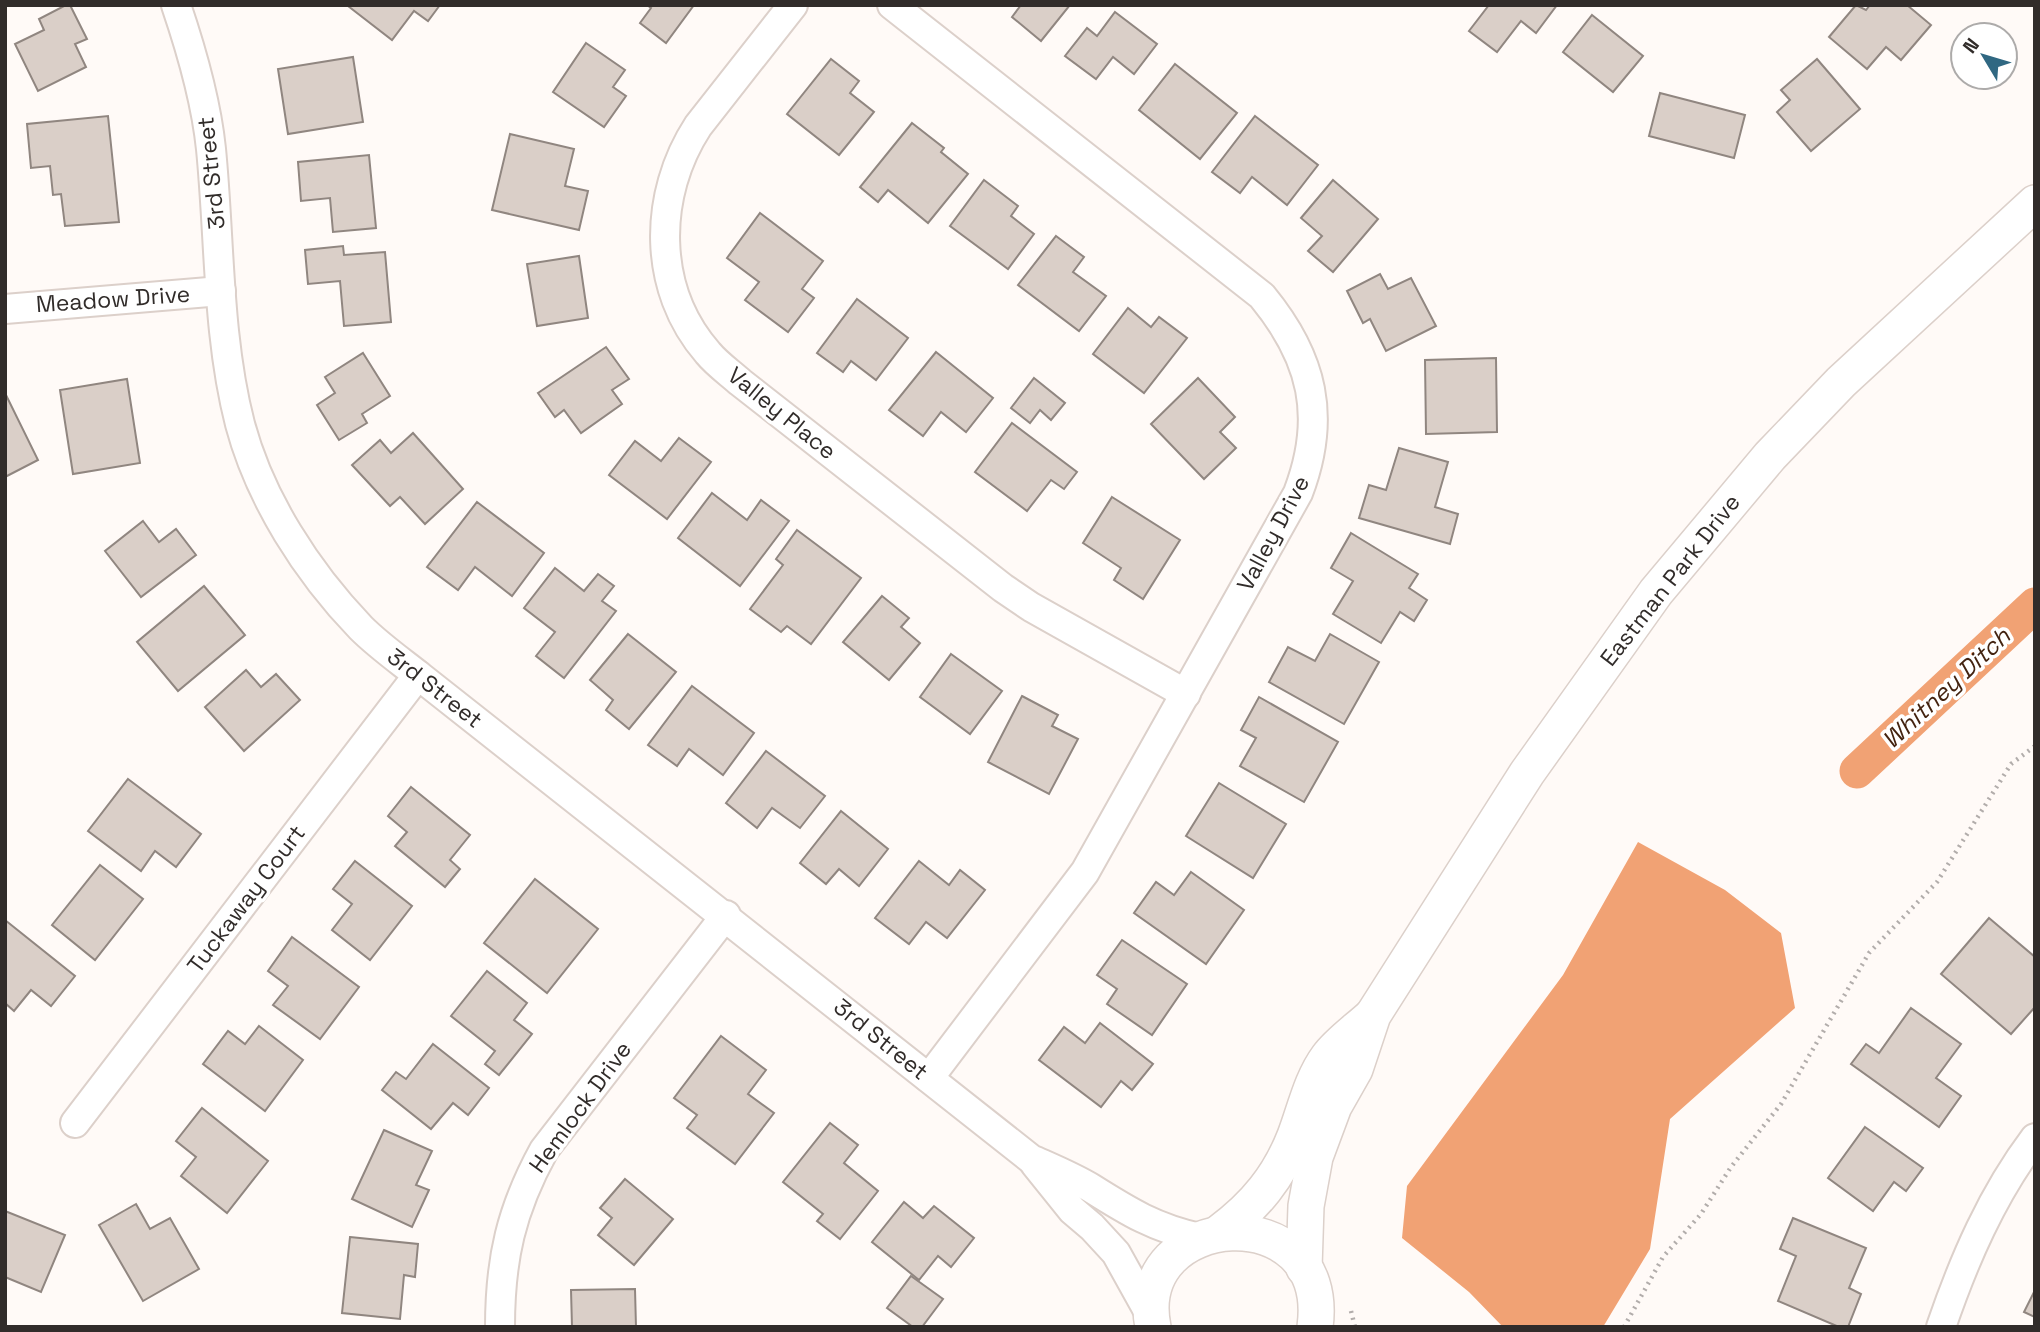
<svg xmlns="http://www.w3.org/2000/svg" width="2040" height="1332" font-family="'Space Grotesk',sans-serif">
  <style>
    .water { fill: #f1a274 }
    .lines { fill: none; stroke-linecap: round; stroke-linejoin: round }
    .canal { stroke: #f1a274; stroke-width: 35 }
    .building { fill: #dacfc8; stroke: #908680; stroke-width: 2 }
    .minor-casing { stroke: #dcd0ca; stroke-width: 32 }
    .tertiary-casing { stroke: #dcd0ca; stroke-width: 38 }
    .path { stroke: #b2adab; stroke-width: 4.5; stroke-dasharray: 2 5; stroke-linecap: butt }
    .minor { stroke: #fff; stroke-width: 28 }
    .tertiary { stroke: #fff; stroke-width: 35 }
    .labels { text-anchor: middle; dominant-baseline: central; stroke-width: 7; stroke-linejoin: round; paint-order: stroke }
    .street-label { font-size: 23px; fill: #312c2a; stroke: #fff }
    .water-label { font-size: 24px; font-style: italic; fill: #432310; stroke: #fff }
  </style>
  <rect width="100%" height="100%" fill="#fffaf7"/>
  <path class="water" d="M1638,842L1725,890L1781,933L1795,1008L1670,1119L1650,1249L1603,1327H1503L1469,1292L1402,1238L1407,1186L1563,975Z"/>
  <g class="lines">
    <path class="canal" d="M1857,771L2035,605"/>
  </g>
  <g class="building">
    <path d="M66,5H70L87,39L75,44L86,67L38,91L15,44L44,30L39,19Z"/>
    <path d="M440,5L428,21L414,11L392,40L348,6Z"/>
    <path d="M647,5H694L666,43L640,23L651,8Z"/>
    <path d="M1021,5H1070L1041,41L1012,17Z"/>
    <path d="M1489,5H1557L1536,33L1521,21L1497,52L1469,31Z"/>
    <path d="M1856,5L1866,10L1870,5H1907L1931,25L1901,60L1886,47L1867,69L1829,37Z"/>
    <path d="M1115,12L1157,44L1134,74L1113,57L1096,79L1065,56L1087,28L1097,36Z"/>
    <path d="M1592,15L1643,56L1613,92L1563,52Z"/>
    <path d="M586,43L625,70L613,87L626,96L604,127L553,92Z"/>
    <path d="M353,57L363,122L288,134L278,69Z"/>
    <path d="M831,59L859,81L850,93L874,112L839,155L787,114Z"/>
    <path d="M1817,59L1860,109L1811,151L1777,112L1790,100L1781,90Z"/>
    <path d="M1175,64L1237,113L1200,159L1139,110Z"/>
    <path d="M1660,93L1745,115L1734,158L1649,136Z"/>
    <path d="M108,116L119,222L65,226L61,194L53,195L50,166L31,168L27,124Z"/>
    <path d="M1255,116L1318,165L1287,205L1252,177L1240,193L1212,172Z"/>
    <path d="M912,123L944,148L941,152L968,174L928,223L888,190L878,202L860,187Z"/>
    <path d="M510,134L574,149L565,186L588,191L579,230L492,210Z"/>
    <path d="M369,155L376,228L333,232L330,198L301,201L298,162Z"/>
    <path d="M984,180L1018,206L1011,216L1034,234L1008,269L950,226Z"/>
    <path d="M1333,180L1378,219L1333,272L1308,251L1322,236L1301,218Z"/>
    <path d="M760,213L823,261L802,289L814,298L788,332L745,300L759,282L727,258Z"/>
    <path d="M1056,236L1084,257L1073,272L1106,296L1079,331L1018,285Z"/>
    <path d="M343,246L344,255L385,252L391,322L344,326L340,281L308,284L305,250Z"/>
    <path d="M579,256L588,318L537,326L527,264Z"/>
    <path d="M1380,274L1388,289L1411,278L1436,326L1386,351L1370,319L1363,323L1347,291Z"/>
    <path d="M857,299L908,338L876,380L851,361L843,372L817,353Z"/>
    <path d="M1128,308L1151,327L1159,317L1187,338L1144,393L1093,354Z"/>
    <path d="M606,347L629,379L612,390L622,404L581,433L564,410L555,417L538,393Z"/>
    <path d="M936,352L993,398L966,432L941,412L923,436L889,410Z"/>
    <path d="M363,353L390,396L362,414L367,423L339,440L317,405L335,393L325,377Z"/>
    <path d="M1496,358L1497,432L1426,434L1425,360Z"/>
    <path d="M1034,378L1065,403L1051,420L1040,410L1030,423L1011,408Z"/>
    <path d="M1198,378L1235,417L1220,432L1236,448L1204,479L1151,424Z"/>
    <path d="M127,379L140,463L73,474L60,390Z"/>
    <path d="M5,393L38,460L5,477Z"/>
    <path d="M1012,423L1077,472L1064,489L1051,480L1027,511L975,472Z"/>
    <path d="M413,433L463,489L425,524L400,497L390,506L352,465L380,440L391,453Z"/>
    <path d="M679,438L711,462L667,519L609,475L635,441L661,461Z"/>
    <path d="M1399,448L1448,462L1435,507L1458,514L1450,544L1359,518L1369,485L1386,490Z"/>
    <path d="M712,493L747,520L761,500L789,521L740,586L678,538Z"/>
    <path d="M1112,497L1180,540L1143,599L1114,580L1121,568L1083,543Z"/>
    <path d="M477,502L544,553L512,596L475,567L458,590L427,567Z"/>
    <path d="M143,521L159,542L176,529L196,555L141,597L105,551Z"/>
    <path d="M797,530L861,578L811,644L787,626L781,632L750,609L783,565L776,559Z"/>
    <path d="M1351,533L1418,574L1409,588L1427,600L1414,621L1400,612L1381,643L1333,614L1353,581L1331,568Z"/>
    <path d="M555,568L584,591L598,574L614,586L602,601L616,611L564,678L536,656L555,632L524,608Z"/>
    <path d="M204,586L245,635L178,691L137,642Z"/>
    <path d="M882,596L909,618L901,627L920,643L889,680L843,642Z"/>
    <path d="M628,634L676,672L629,729L606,710L613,700L590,680Z"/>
    <path d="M1330,634L1379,662L1344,724L1269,682L1288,647L1315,661Z"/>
    <path d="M951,654L1002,691L970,734L920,697Z"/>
    <path d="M246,670L261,687L276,674L300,700L244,751L205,707Z"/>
    <path d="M692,686L754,733L723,775L689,749L677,766L648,745Z"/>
    <path d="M1022,696L1058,715L1052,726L1078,739L1049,794L988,762Z"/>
    <path d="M1259,697L1338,742L1304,802L1240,766L1256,738L1241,730Z"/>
    <path d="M766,751L825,796L800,828L772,808L757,828L726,803Z"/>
    <path d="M128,779L201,834L176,867L155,851L141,871L88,831Z"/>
    <path d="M1219,783L1286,824L1253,878L1186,836Z"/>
    <path d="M411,787L470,835L450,860L460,869L445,887L395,846L407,832L388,816Z"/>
    <path d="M841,811L888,849L859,886L839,869L826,884L800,863Z"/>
    <path d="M355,861L412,906L370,960L332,930L352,904L333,889Z"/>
    <path d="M919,861L949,885L960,870L985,890L947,938L926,922L909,944L875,918Z"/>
    <path d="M100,865L143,899L95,960L52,925Z"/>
    <path d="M1191,872L1244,910L1206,964L1134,913L1156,882L1174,895Z"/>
    <path d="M535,879L598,929L547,993L484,943Z"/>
    <path d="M1989,918L2035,957V1007L2011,1034L1941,974Z"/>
    <path d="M5,920L75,976L51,1006L31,990L14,1011L5,1003Z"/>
    <path d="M292,937L359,987L320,1039L273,1005L288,986L268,971Z"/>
    <path d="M1122,940L1187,984L1152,1035L1107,1004L1117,989L1097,975Z"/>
    <path d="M487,971L527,1003L514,1020L532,1034L499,1075L485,1064L495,1051L451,1016Z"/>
    <path d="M1911,1008L1961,1044L1936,1078L1961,1096L1939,1127L1851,1064L1866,1044L1879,1053Z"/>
    <path d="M1100,1023L1153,1064L1132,1090L1121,1081L1101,1107L1039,1060L1064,1027L1085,1043Z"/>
    <path d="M259,1026L303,1060L265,1111L203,1064L228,1031L245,1044Z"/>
    <path d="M721,1036L766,1070L748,1094L774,1113L735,1164L687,1128L697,1115L674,1098Z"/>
    <path d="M433,1044L489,1088L468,1115L453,1103L431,1129L382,1090L396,1072L406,1079Z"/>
    <path d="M202,1108L268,1161L227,1213L181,1176L196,1157L176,1141Z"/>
    <path d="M830,1123L858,1145L844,1163L878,1191L840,1239L817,1221L823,1214L783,1182Z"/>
    <path d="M1865,1127L1923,1168L1906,1191L1894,1182L1873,1211L1828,1178Z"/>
    <path d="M384,1130L432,1151L416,1185L429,1190L412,1227L352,1199Z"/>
    <path d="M625,1179L673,1219L634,1265L598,1235L612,1218L600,1208Z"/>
    <path d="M904,1202L923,1218L934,1206L974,1238L951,1267L938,1256L919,1280L872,1242Z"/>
    <path d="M136,1204L150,1229L170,1218L199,1269L143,1301L99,1225Z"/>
    <path d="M5,1211L65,1235L41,1292L5,1277Z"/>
    <path d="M1793,1218L1866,1248L1849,1288L1861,1294L1848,1327H1839L1778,1301L1796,1256L1780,1249Z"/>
    <path d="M350,1237L418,1244L415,1277L404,1275L400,1319L342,1313Z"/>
    <path d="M911,1276L943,1299L922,1327H913L887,1308Z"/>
    <path d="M635,1289L636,1327H572L571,1290Z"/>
    <path d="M2035,1290V1317L2024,1312Z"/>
  </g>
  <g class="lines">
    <defs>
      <g id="minor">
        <path d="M176,5C192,52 206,100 211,149C220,240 217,335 240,424C260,499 307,572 361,628C378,645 399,660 418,675L1031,1159C1051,1168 1073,1177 1091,1188C1129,1212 1155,1228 1200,1238"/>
        <path d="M793,5L698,126C653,195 652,289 708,353C717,364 730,373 740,382L1003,588L1031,607L1186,694"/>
        <path d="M892,5L1262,296C1313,358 1327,417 1298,493L1085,872L929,1078"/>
        <path d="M5,309L221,291"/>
        <path d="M75,1123L418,675"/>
        <path d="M1035,1164L1072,1210L1092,1227L1116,1253L1151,1316"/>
        <path d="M500,1327C500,1259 511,1210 544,1150L726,915"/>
        <path d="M1941,1327C1964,1260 1992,1195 2035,1138"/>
      </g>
      <g id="tertiary">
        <path d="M1220,1232C1255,1206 1279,1177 1295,1136C1305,1110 1311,1080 1328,1057C1339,1042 1358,1029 1372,1016"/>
        <path d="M1304,1268L1306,1206L1315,1157L1334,1106L1355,1069L1373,1015L1527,773L1656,592L1770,456L1841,382L2035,203"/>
        <path d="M1153,1327C1129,1209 1333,1194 1315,1327"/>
      </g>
    </defs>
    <use href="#minor" class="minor-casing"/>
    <use href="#tertiary" class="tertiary-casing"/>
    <g class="path">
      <path d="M1351,1311L1355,1327"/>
      <path d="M1624,1327L1663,1257L1701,1214L1731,1167L1781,1104L1869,953L1937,882L2011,764L2035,746"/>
    </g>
    <use href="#minor" class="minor"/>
    <use href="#tertiary" class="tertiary"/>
  </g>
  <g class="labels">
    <g class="street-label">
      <text transform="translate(211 173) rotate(-96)">3rd Street</text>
      <text transform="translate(113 299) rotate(-4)">Meadow Drive</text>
      <text transform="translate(782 413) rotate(39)">Valley Place</text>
      <text transform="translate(1273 533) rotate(-62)">Valley Drive</text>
      <text transform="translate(1670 580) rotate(-52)">Eastman Park Drive</text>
      <text transform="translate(435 688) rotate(38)">3rd Street</text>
      <text transform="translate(246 899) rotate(-53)">Tuckaway Court</text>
      <text transform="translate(881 1039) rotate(39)">3rd Street</text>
      <text transform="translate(580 1107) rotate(-54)">Hemlock Drive</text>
    </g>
    <g class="water-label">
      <text transform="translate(1946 688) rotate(-43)">Whitney Ditch</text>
    </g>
  </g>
  <rect width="2040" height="1332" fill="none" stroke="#312c2a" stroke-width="14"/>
  <g transform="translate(1984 56) rotate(308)"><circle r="33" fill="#ffffff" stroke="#adabaa" stroke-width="2"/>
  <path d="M0-5L12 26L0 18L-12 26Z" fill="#306882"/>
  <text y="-10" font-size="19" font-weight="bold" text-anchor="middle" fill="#312c2a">N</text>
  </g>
</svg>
